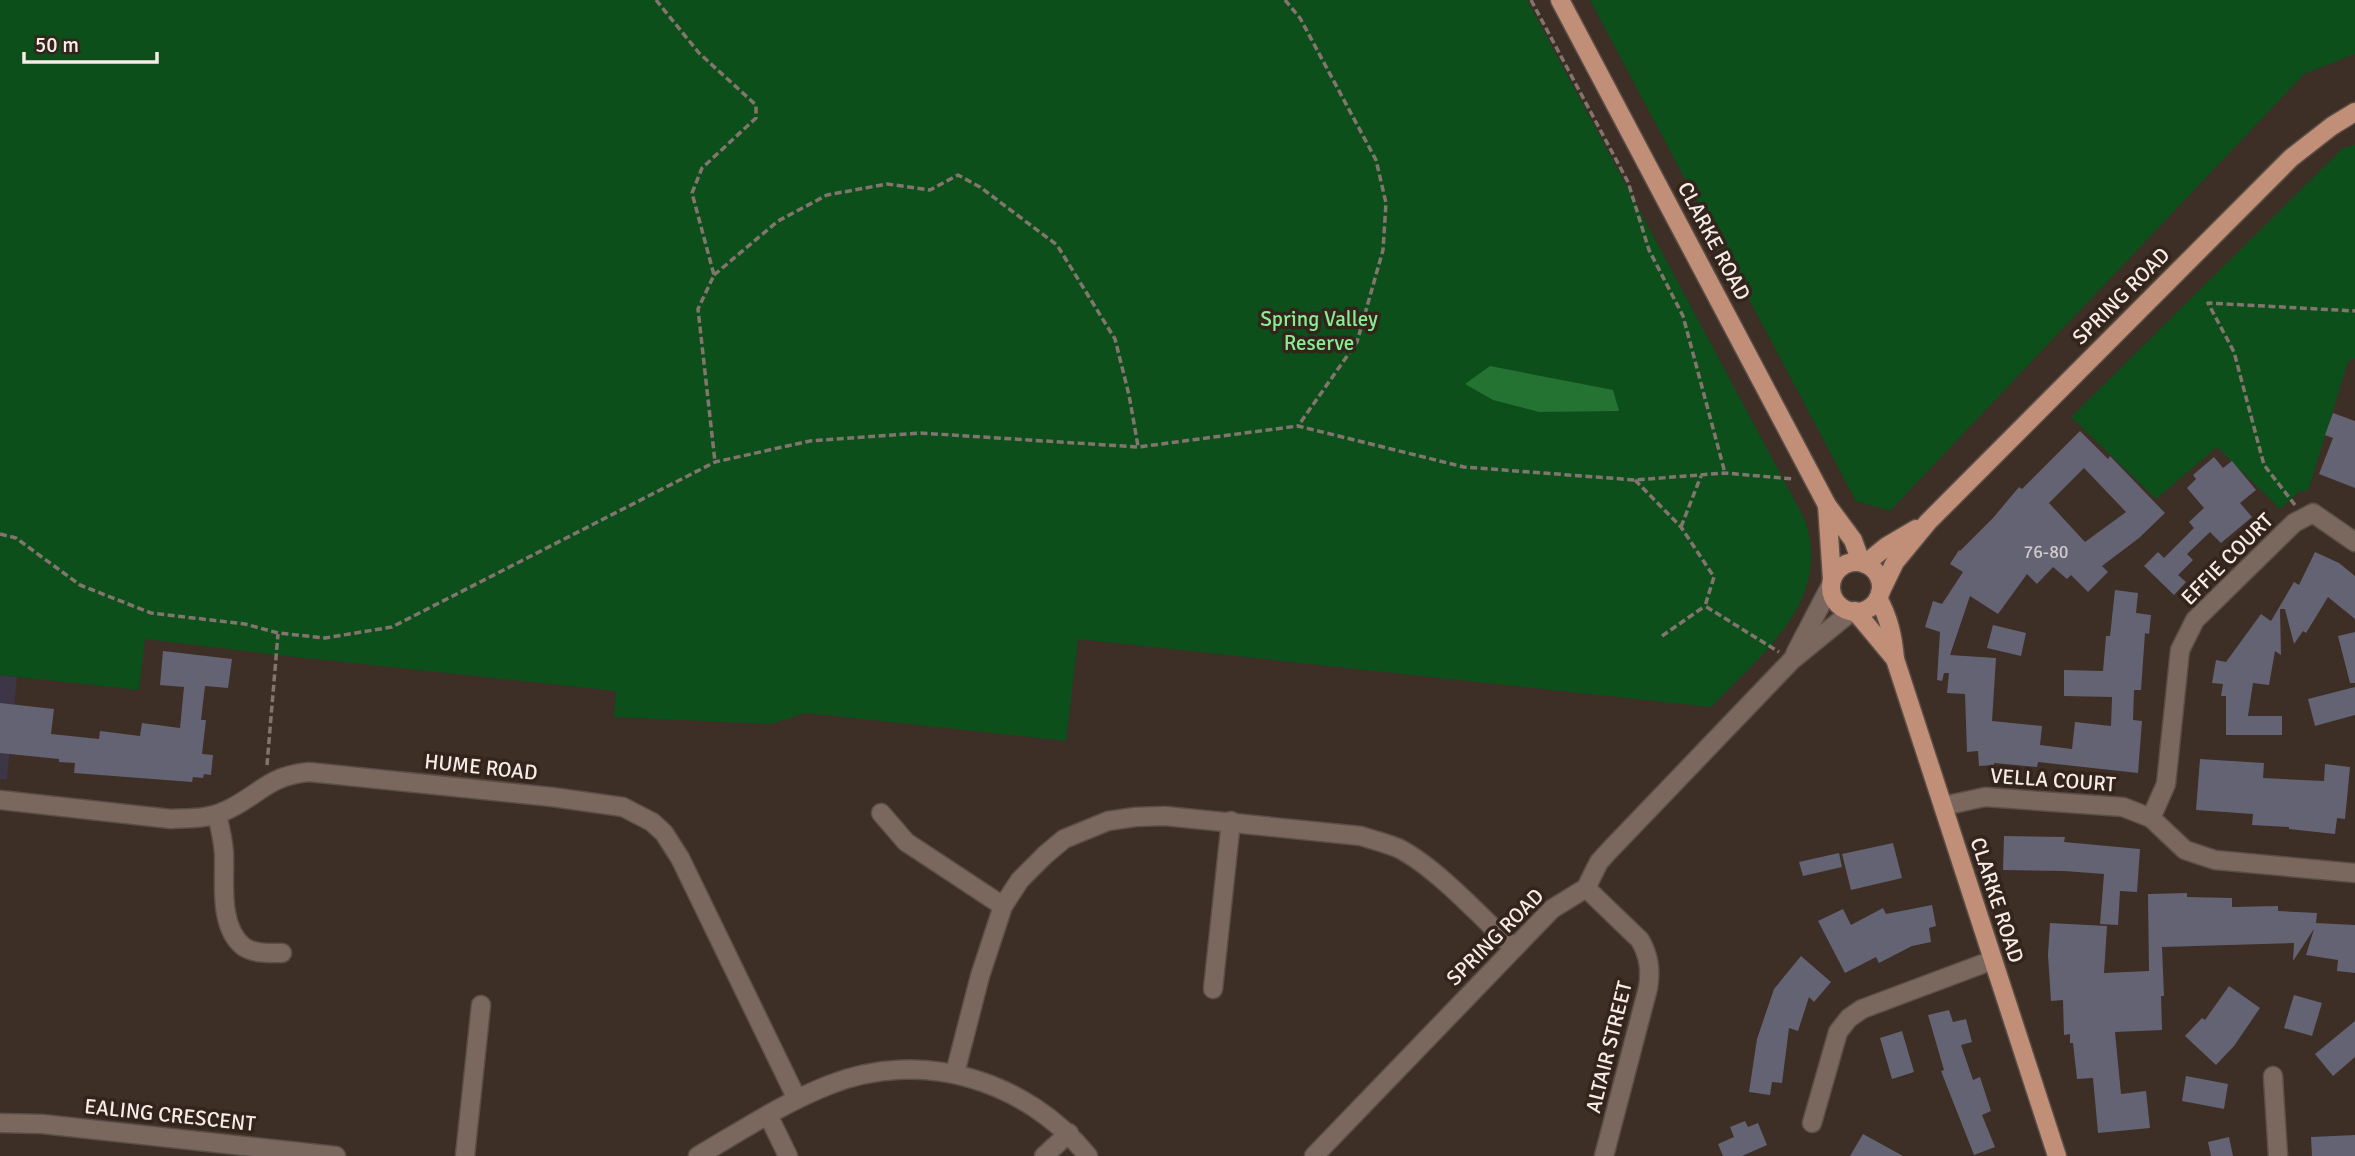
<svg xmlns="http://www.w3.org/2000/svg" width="2355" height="1156" font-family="Signika,sans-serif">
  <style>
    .education { fill: #3c3646 }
    .green { fill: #0d4f1b }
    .forest { fill: #247332 }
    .building { fill: #646374; fill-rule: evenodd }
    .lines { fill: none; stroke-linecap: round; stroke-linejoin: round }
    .minor-casing { stroke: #5b4e46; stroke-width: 21 }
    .major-casing { stroke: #5b4e46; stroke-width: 21 }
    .path { stroke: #82756e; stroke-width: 3.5; stroke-dasharray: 7 3.5; stroke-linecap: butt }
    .minor { stroke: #7a685f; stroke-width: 18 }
    .major { stroke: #c18e78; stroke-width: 18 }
    .labels { text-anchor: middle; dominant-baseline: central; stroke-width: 7; stroke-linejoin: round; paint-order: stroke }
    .number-label { font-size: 18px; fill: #d2caca }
    .street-label { font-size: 21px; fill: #f7ece7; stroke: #33241c }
    .park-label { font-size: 21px; fill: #89ee93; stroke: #33241c }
  </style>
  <rect width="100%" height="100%" fill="#3d2e26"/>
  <path class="education" d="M0,675L17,677L7,779H0Z"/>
  <g class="green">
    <path d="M0,0H1527L1804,518C1835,599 1760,656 1711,707L1078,639L1066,741L806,713L771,724L614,717L616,691L278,655L145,639L139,690L0,675Z"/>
    <path d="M1590,0H2355V54L2304,74L1890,511L1856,501Z"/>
    <path d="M2355,145V358L2348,362L2308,491H2300L2280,509L2217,447L2156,499L2071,417L2343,148Z"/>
  </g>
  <path class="forest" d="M1490,366L1613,390L1619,411L1539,412L1493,400L1465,384Z"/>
  <g class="building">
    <path d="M2333,413L2355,421V488L2319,474L2333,438L2325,435Z"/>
    <path d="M2080,431L2108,459L2110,456L2165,513L2139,538L2102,566L2108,572L2088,592L2071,575L2067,579L2053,567L2037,584L2027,574L1998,614L1970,596L1950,655L1996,658L1992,721L2042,726L2040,745L2072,749L2075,722L2111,726L2112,697L2064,696V670L2103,671L2106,636H2110L2115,590L2138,593L2136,613L2151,615L2149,634L2145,633L2141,690H2134L2133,720L2142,721L2138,773L2038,762L2037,767L1994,763V765L1979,766L1978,751L1967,752L1965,694L1947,693L1949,673H1944L1942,681L1937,680L1940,632L1925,627L1933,601L1942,604L1963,572L1950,564L1959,550L1960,551L1993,518L2019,487L2022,489ZM2084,468L2126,512L2085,542L2049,503Z"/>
    <path d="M2214,457L2223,468L2232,461L2256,490L2240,503L2252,517L2221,543L2210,532L2187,554L2193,560L2178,575L2186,582L2174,595L2144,566L2158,552L2164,558L2194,528L2189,522L2204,508L2187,488L2196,479L2193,475Z"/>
    <path d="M2315,552L2339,563L2355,576V619L2328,597L2306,633L2303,631L2294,644L2285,609H2280L2281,655L2275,651L2269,685L2253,683L2248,716H2282V735H2226V696H2221L2223,684L2212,683L2216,660L2226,662L2261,614L2271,621L2294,582L2299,585Z"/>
    <path d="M1993,625L2026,633L2021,656L1987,648Z"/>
    <path d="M2355,632V683H2350L2338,636Z"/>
    <path d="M163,651L232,659L228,688L205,686L201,720H206L202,754L213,755L211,775L204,774L203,778L193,777L192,782L74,773L75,763L59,762V759L0,753V703L54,709L51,734L99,739L100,731L140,736L142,723L180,728L184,687L160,685Z"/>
    <path d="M2355,687V715L2315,726L2308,699Z"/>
    <path d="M2200,759L2264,763L2263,778L2324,781L2325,764L2350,767L2345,819L2337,818L2335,834L2289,829V827L2252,825L2253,814L2196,810Z"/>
    <path d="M2004,836L2065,837L2064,842L2140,849L2137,892L2120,891L2118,925L2100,924L2104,874L2064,871L2003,870Z"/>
    <path d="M1893,843L1902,878L1851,890L1842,854Z"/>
    <path d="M1839,853L1842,867L1803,876L1799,862Z"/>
    <path d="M2187,893V897L2232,898V907L2278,906V911L2317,913L2316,923L2355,925V973L2337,971L2338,960L2306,955L2314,929L2293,961L2294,943L2162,947L2164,996H2161L2162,1030L2115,1032L2121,1094L2146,1091L2150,1128L2098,1133L2093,1078L2077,1079L2073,1043H2070V1034L2064,1035L2063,1000L2051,1001L2048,955L2050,923L2107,926L2104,973L2149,971L2148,894Z"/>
    <path d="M1932,905L1936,926L1929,928L1931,942L1912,946L1879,963L1876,957L1845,973L1818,921L1843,909L1851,925L1883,908L1886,914Z"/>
    <path d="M1801,956L1831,982L1814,1002L1809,997L1798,1031L1789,1028L1782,1083L1772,1082L1770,1095L1749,1092L1757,1039L1774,989Z"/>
    <path d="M2229,986L2260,1008L2234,1046L2216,1065L2185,1036L2202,1018L2205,1020Z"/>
    <path d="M2294,995L2322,1003L2312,1036L2284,1028Z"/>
    <path d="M1949,1010L1953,1022L1966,1019L1972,1042L1961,1045L1973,1080L1980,1077L1991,1111L1982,1115L1995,1147L1974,1155L1941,1071L1944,1070L1928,1015Z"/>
    <path d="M2355,1021V1057L2333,1076L2315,1054Z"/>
    <path d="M1902,1031L1914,1072L1892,1079L1880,1038Z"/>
    <path d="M2186,1076L2228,1084L2224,1109L2182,1101Z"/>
    <path d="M1745,1121L1748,1127L1758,1123L1767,1145L1742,1156H1723L1718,1144L1734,1137L1730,1127Z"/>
    <path d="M1863,1134L1903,1156H1850Z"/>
    <path d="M2355,1135V1156H2312L2311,1137Z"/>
    <path d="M2229,1137L2233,1156H2211L2208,1142Z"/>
  </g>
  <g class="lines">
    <defs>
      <g id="minor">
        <path d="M1795,654L1831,585"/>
        <path d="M0,800L171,819C190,818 208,819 225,811C259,796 266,776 309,772L552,797L623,807L652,822L664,833L680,858L797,1099"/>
        <path d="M1943,806L1985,797L2123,807L2151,818L2185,850L2215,860L2355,873"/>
        <path d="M881,813L906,842L1003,906"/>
        <path d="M217,815C220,827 223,840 224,853C225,881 218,927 244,947C255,954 269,953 282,953"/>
        <path d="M2151,818L2166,784L2180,650L2195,620L2294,523L2313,513L2355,542"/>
        <path d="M1586,888L1640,940C1649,956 1651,970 1648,988L1604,1156"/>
        <path d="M1213,989L1231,821"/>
        <path d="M955,1073L980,976L1003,906L1020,880L1045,855L1064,839L1108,821L1135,817L1165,816L1361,836C1373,840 1386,843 1398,848C1436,867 1482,918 1514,948"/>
        <path d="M2273,1076L2278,1156"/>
        <path d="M768,1115L788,1156"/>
        <path d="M0,1123L42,1124L336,1156"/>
        <path d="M1812,1123L1838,1032L1849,1018L1862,1009L1993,960"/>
        <path d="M465,1156L481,1005"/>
        <path d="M698,1156C741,1131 783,1103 829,1085C922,1048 1026,1080 1088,1156"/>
        <path d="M1044,1156L1069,1133"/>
        <path d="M1314,1156L1552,909L1586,888L1599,862L1608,852L1792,660L1852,611"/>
      </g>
      <g id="major">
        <path d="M1560,0L1827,505L1853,540L1861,562"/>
        <path d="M1827,505L1832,579"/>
        <circle cx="1856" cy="587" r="25"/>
        <path d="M1865,564L1887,546L1916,529"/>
        <path d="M1880,593L1895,562L1928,522L2291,158L2332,126L2355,112"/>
        <path d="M1878,598C1889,618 1893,636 1895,659L2057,1156"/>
        <path d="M1855,611L1895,659"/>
      </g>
    </defs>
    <use href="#minor" class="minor-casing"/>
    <use href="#major" class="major-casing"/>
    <g class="path">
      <path d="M656,0L699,53L756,105V118L702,168L692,193L714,275L698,309L715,462"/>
      <path d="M1285,0L1300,18L1376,160L1386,203L1383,250L1357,342L1298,426"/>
      <path d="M1531,0L1628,182L1649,250L1683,316L1725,473"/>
      <path d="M714,275L778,221L827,195L887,184L930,190L958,175L980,187L1057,245L1115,339L1129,395L1138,446"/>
      <path d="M1635,480L1681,527L1714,577L1705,606L1779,652"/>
      <path d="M2295,505L2264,465L2234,352L2208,303L2355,311"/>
      <path d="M1681,527L1701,476"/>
      <path d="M0,534L16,538L80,585L151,613L245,624L278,633L325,638L392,627L715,462L810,441L920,433L1138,447L1298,426L1464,467L1635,480L1725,473L1793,479"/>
      <path d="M1662,636L1705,606"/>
      <path d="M267,765L278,634"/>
    </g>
    <use href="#minor" class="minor"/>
    <use href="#major" class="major"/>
  </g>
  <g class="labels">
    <g class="number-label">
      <text x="2046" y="552">76-80</text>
    </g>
    <g class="street-label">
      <text transform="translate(1714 241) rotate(62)">CLARKE ROAD</text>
      <text transform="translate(2121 296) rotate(-45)">SPRING ROAD</text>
      <text transform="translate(2227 559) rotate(-45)">EFFIE COURT</text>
      <text transform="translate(481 767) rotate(6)">HUME ROAD</text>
      <text transform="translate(2053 780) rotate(4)">VELLA COURT</text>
      <text transform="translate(1997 900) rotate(72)">CLARKE ROAD</text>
      <text transform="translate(1495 937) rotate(-45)">SPRING ROAD</text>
      <text transform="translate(1609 1047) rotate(-76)">ALTAIR STREET</text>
      <text transform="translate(170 1115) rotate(6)">EALING CRESCENT</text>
    </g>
    <g class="park-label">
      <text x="1319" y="319">Spring Valley<tspan x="1319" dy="24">Reserve</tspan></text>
    </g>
  </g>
  <path d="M24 52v10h133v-10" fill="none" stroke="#f7ece7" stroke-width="3.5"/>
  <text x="35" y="52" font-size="21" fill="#f7ece7" stroke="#33241c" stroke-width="5" paint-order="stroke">50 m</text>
</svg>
